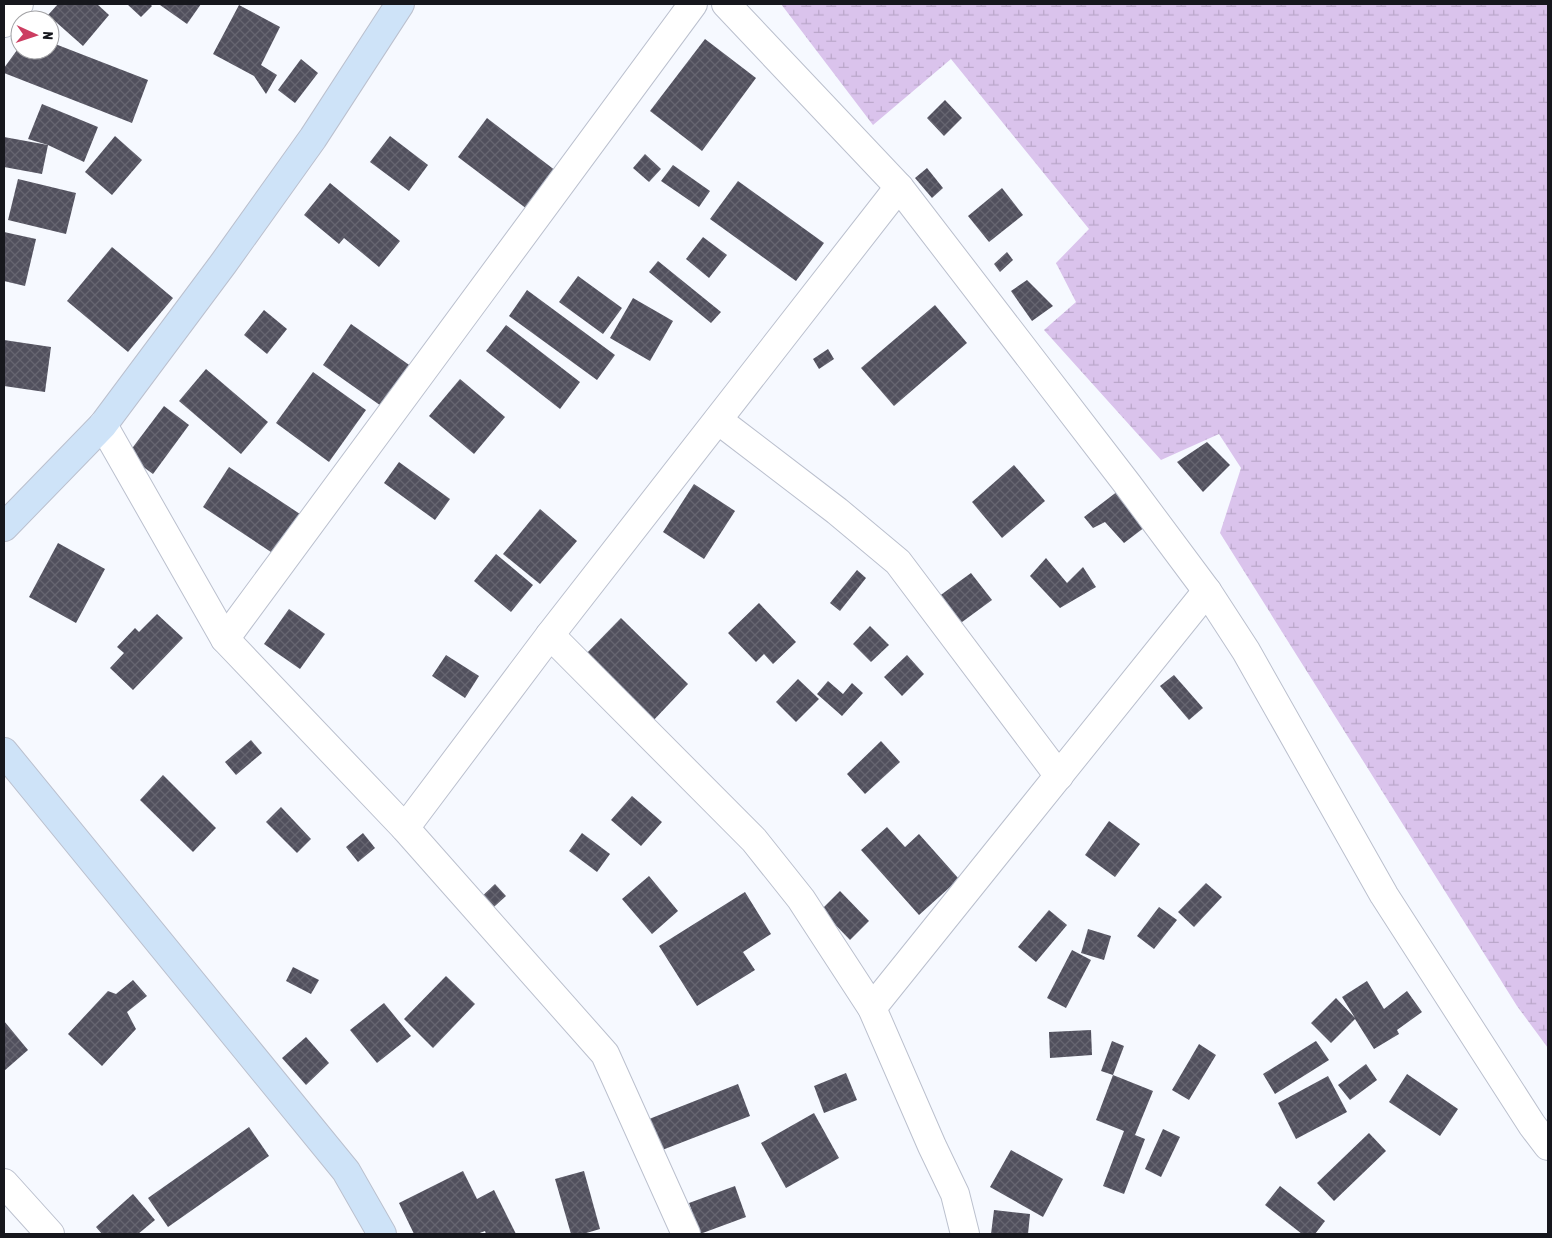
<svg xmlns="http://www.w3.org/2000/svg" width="1552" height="1238" font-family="'Asap Condensed',sans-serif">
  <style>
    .wetland { fill: url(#wetland-marsh) }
    .building { fill: url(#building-cross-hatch) }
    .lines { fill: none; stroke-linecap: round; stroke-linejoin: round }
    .street-casing { stroke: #bbc0ce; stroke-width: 30 }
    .secondary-casing { stroke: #bbc0ce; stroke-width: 30 }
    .street { stroke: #fff; stroke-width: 28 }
    .secondary { stroke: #cee3f8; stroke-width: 28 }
  </style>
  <defs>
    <pattern id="wetland-marsh" width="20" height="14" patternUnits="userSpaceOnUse" patternTransform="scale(1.25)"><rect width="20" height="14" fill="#dac3ec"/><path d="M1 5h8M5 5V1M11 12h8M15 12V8" fill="none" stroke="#baa7ca"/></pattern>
    <pattern id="building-cross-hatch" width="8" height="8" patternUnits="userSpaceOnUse" patternTransform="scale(1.25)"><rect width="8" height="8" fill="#51505d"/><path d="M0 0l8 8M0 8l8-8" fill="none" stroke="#666570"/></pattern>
  </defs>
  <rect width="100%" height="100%" fill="#f6f9ff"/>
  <path class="wetland" d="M781,4H1548V1048L1517,1006L1220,533L1241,468L1219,434L1161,460L1044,330L1076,302L1056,263L1089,229L951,59L873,125Z"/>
  <g class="building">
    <path d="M58,4H97L109,15L83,46L48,15Z"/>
    <path d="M127,4H150L152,6L141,17Z"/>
    <path d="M161,4H201L187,24L160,5Z"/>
    <path d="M239,5L280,27L261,65L277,75L266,94L254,76L213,54Z"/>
    <path d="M705,39L756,78L702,151L650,111Z"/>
    <path d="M50,42L148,80L132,123L4,73V68L20,46V50H50Z"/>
    <path d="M301,59L318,73L295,103L278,90Z"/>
    <path d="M945,100L962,118L944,136L927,118Z"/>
    <path d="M42,104L98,127L84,162L48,145L28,139Z"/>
    <path d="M487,118L556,171L527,209L458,157Z"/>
    <path d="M115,136L142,160L112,195L85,172Z"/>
    <path d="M390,136L428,165L409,191L370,162Z"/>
    <path d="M4,137L48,145L42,174L4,167Z"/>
    <path d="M645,154L661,169L649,182L633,168Z"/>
    <path d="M673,165L710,191L699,207L661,181Z"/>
    <path d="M927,168L943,188L932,198L915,178Z"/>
    <path d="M18,179L76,193L66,234L8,220Z"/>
    <path d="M738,181L824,243L796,281L710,219Z"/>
    <path d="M330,183L400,241L379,267L344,238L339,244L304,215Z"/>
    <path d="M1002,188L1023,215L989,242L968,216Z"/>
    <path d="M4,232L36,239L25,286L4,281Z"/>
    <path d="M703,237L727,255L709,278L686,259Z"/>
    <path d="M112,247L173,298L128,352L67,301Z"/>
    <path d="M1007,252L1013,260L1000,272L994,264Z"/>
    <path d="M658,261L721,312L711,323L649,272Z"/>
    <path d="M578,276L622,308L603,334L559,302Z"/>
    <path d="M1027,280L1053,306L1032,321L1011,291Z"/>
    <path d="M527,290L615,355L597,380L509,316Z"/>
    <path d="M633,298L673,321L650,361L610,338Z"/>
    <path d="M935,305L967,343L894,406L861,368Z"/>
    <path d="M264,310L287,329L267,354L244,335Z"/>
    <path d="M351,324L422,374L394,415L323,365Z"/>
    <path d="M506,325L580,382L560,409L486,351Z"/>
    <path d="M4,340L51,347L45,392L4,386Z"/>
    <path d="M828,349L834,359L819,369L813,359Z"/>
    <path d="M206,369L268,422L241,454L179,401Z"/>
    <path d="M313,372L366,410L329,462L276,423Z"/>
    <path d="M460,379L505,417L474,454L429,416Z"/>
    <path d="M164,406L189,425L153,474L127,455Z"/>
    <path d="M1207,442L1230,465L1203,492L1177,462Z"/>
    <path d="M399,462L450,499L435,520L384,483Z"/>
    <path d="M1014,465L1045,501L1002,538L972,502Z"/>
    <path d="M229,467L306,518L280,558L203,507Z"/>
    <path d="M694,484L735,511L704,559L663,532Z"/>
    <path d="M1118,491L1145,527L1124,543L1105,522L1093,528L1084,517Z"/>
    <path d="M540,509L577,541L540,584L503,554Z"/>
    <path d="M58,543L105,569L76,623L29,597Z"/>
    <path d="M496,554L533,585L511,612L474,581Z"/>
    <path d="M1046,558L1067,583L1083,567L1096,587L1060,608L1030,576Z"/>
    <path d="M857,570L866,578L840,611L830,603Z"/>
    <path d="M971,573L992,600L958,625L938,597Z"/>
    <path d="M759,603L796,642L773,664L764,654L756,662L728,633Z"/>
    <path d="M289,609L325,634L300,669L264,644Z"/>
    <path d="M157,614L183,638L133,690L110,668L124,653L117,647L135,628L139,632Z"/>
    <path d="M621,618L688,684L650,724L582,658Z"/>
    <path d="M870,626L889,645L871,662L853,644Z"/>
    <path d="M446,655L479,676L465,698L432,676Z"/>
    <path d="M907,655L924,674L902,696L884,677Z"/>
    <path d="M1174,675L1203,708L1189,720L1160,686Z"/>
    <path d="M798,679L819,699L796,722L776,702Z"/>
    <path d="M828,681L843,694L852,683L863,693L842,716L817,694Z"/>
    <path d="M251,740L262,753L236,775L225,762Z"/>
    <path d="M881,741L900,762L865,794L847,774Z"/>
    <path d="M163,775L216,828L193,852L140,800Z"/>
    <path d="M632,796L662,822L641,846L611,820Z"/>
    <path d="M281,807L311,839L297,853L266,822Z"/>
    <path d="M1109,821L1140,844L1115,877L1085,855Z"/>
    <path d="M887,827L905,847L919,834L959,879L919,915L861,850Z"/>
    <path d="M363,833L375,848L358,862L346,847Z"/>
    <path d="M582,833L610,854L597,872L569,851Z"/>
    <path d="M649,876L678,911L652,934L622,899Z"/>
    <path d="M1206,883L1222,897L1194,927L1178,912Z"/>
    <path d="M495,884L506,896L485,915L475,903Z"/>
    <path d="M840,891L869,921L850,940L821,910Z"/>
    <path d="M745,892L771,934L743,952L755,970L697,1006L659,946Z"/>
    <path d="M1159,907L1177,920L1154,949L1137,936Z"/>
    <path d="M1049,910L1067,925L1036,962L1018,947Z"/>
    <path d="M1088,929L1111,936L1104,960L1081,953Z"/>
    <path d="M1072,950L1091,960L1066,1008L1047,998Z"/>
    <path d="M293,967L319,980L311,994L286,981Z"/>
    <path d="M446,976L475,1004L433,1048L404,1019Z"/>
    <path d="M133,980L147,996L127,1012L136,1029L102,1066L68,1034L108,991L116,994Z"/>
    <path d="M1367,981L1384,1009L1407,991L1422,1012L1397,1030L1399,1034L1374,1049L1355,1019L1331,1043L1311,1023L1336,998L1355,1018L1342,997Z"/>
    <path d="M384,1003L411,1036L377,1063L350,1030Z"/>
    <path d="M4,1021L28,1050L4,1071Z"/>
    <path d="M1091,1030L1092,1055L1050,1058L1049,1032Z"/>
    <path d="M306,1037L329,1063L306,1085L282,1058Z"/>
    <path d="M1112,1041L1124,1046L1113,1075L1101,1071Z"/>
    <path d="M1316,1041L1329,1060L1275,1094L1263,1074Z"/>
    <path d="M1199,1044L1216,1055L1189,1100L1172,1090Z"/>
    <path d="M1366,1064L1377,1080L1350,1100L1338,1085Z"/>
    <path d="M846,1073L857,1100L824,1113L814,1086Z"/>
    <path d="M1407,1074L1458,1109L1440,1136L1389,1102Z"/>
    <path d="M1113,1075L1153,1091L1135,1135L1145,1139L1124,1194L1103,1186L1124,1131L1096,1120Z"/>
    <path d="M1328,1076L1347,1112L1296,1139L1278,1103Z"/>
    <path d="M738,1084L750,1116L657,1152L644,1121Z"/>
    <path d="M814,1113L839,1158L786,1188L761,1143Z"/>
    <path d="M249,1127L269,1156L168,1227L148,1198Z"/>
    <path d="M1163,1129L1180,1137L1161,1177L1145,1169Z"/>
    <path d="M1369,1133L1386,1151L1334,1201L1317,1183Z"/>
    <path d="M1011,1150L1063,1179L1043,1217L990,1187Z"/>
    <path d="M463,1171L477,1199L494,1190L516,1234H486L485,1231L477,1234H414L399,1203Z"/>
    <path d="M584,1171L600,1229L583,1234H571L555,1179Z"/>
    <path d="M735,1186L746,1217L700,1234L689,1203Z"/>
    <path d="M1280,1186L1325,1221L1315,1234H1302L1265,1205Z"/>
    <path d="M133,1194L155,1220L138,1234H102L96,1227Z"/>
    <path d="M994,1210L1030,1214L1028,1234H991Z"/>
  </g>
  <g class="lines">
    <defs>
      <g id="street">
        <path d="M726,4L899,187L1128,485L1207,591L1246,651L1384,895L1532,1125L1548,1146"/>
        <path d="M4,23L19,4"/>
        <path d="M718,420L837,511L898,562L1059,776"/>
        <path d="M103,425L225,639L405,828L605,1054L686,1234"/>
        <path d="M550,635L754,840L801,899L872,1008L932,1146L955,1194L965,1234"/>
        <path d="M225,639L693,4"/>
        <path d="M405,828L550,635L899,187"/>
        <path d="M872,1008L1207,591"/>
        <path d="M4,1183L50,1234"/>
      </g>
      <g id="secondary">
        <path d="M4,527L103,425L223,264L313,138L400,4"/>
        <path d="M4,752L346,1171L382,1234"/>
      </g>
    </defs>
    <use href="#street" class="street-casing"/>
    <use href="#secondary" class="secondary-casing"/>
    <use href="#street" class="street"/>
    <use href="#secondary" class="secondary"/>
  </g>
  <rect width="1552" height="1238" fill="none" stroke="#16171d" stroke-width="10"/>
  <g transform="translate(35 35) rotate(93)"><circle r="24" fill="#ffffff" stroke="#a2a2a5"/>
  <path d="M0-4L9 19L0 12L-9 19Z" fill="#cc3d61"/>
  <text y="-8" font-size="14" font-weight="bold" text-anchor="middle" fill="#16171d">N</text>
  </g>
</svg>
